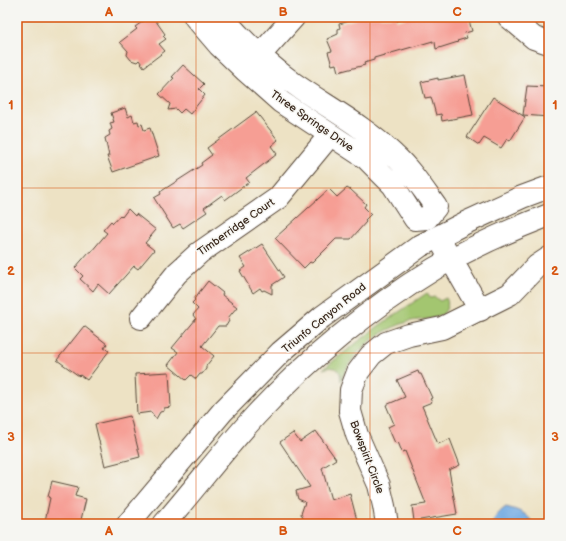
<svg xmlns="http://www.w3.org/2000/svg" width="566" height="541" font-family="'Balsamiq Sans',sans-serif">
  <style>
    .green { fill: #a3c66f; stroke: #6f7846 }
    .water { fill: #74ace3; stroke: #586b80 }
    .building { fill: #f69e94 }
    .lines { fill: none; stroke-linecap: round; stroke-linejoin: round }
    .minor-casing { stroke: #564637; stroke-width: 24 }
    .minor { stroke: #fff; stroke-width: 22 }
    .grid { fill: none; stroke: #d7540e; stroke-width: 1; stroke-opacity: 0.55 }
    .labels { text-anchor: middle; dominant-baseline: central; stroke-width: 3; stroke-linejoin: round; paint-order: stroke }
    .street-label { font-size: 11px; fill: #3b2a1e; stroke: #f6f6f2 }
    .neatline { fill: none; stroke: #d7540e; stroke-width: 1.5 }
    .grid-label { font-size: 13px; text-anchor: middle; font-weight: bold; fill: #d7540e }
  </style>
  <rect width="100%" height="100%" fill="#f6f6f2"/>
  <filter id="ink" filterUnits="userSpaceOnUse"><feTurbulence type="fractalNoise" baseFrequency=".025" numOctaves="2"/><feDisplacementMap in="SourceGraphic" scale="8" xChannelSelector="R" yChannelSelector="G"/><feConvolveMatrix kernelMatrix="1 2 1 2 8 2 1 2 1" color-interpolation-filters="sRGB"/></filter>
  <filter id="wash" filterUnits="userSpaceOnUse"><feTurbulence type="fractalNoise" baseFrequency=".012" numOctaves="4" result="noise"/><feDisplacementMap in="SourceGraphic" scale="16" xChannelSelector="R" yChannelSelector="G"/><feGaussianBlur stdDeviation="0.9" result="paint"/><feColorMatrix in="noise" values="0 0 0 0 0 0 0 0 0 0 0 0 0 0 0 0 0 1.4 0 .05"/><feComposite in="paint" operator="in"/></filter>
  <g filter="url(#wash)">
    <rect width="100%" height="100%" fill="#ede2c4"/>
    <path class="green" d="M427,293L430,298L435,297L440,301L446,298C450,305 446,310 442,315C432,320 421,319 411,321C379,330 353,349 341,381L340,373C336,366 330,367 323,369L377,327Z"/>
    <path class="water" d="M506,507C518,510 528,513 533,524H492C495,516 499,512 506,507Z"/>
    <g id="blocks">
      <g class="building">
        <path d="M149,17H153L165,34L163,36L166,39L159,44L165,51L144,67L139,60L137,62L131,60L127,55L128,51L120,42L137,29L135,27Z"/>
        <path d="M363,17H396L397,21L410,17H468L472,31L465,33L467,38L457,41L458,42L436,49L435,42L433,43V41L374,58V60L364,63L365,65L338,72L336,64L332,65L328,52L332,51L327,39L338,34V29L340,28L339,24Z"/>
        <path d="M183,65L204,84L199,89L205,95L190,114L184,109L180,113L176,109L168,110L170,104L159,94L174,78L172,77Z"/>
        <path d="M465,75L473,115L442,121L441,114L436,115L431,97L425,98L421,82L438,78V80Z"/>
        <path d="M527,86L549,87V117L523,115Z"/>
        <path d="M493,97L525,117L510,141L507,139L501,148L484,138L479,145L467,137Z"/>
        <path d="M125,108L128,117L132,115L134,122L138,121L139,125L142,124L144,130L150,128L159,156L113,172L107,156H109L105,138L110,135L109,131L112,129L110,123L114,122L111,113Z"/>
        <path d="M256,112L278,140L271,146L277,154L246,178L249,182L225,200L222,195L204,208L207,212L183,228L180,224L173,228L154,198L161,194L160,192L202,165L201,163L212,155L207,148Z"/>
        <path d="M347,188L350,190V189L366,204L364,207L371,214L365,220L366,222L351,239H336L312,263L310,262L304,268L275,238L329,189L337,197Z"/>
        <path d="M128,209L135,216L136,214L156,230L145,243L154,250L138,269L134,266L109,294L98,284L93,291L80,279L83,276L75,268L89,252H91L107,233L103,230L111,221L113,223L120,215L122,217Z"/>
        <path d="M262,244L284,277L272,285V294L264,290L262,291L260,288L253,293L240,271L246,267L240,258Z"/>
        <path d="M208,281L223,293L222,295L237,307L228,318L229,321L226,326H218L202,346L214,356L206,366V369L202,374H200L196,379L191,375L186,380L168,365L178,352L172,348L196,319L193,315L198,309L192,303L195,300L194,299Z"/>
        <path d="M84,326L107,344L104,348L109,351L87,380L80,375L79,376L57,360Z"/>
        <path d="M418,371L419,374H421L432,398L430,399L432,402L422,406L438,444L450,439L460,465L449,470L457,514L414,521L412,506L426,504L405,451L402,452L398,442L395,443L388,427L394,424L386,405L405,397L397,380Z"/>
        <path d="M169,372L171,407L164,408V411L160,412L156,419L151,412L137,414L135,374Z"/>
        <path d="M130,416L140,457L105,466L95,424Z"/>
        <path d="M316,431L336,459L322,468L331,500L350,494L358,524H306L301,514L305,502L298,499L296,491L310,487L280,442L293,433L300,442Z"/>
        <path d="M52,481L78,487L75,496L86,499L80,524H59L45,521L50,498L48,497Z"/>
      </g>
    </g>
  </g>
  <g filter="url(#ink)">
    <use href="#blocks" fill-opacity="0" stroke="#564637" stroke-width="1"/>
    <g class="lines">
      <defs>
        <g id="minor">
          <path d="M195,17L219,45L246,71L281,102L366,158L393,185L415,219L427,218L436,207C423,189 410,169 394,155C364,126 327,107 293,83C267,64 243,41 222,17"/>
          <path d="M509,17L534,38L549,43"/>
          <path d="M250,66L294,17"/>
          <path d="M444,247L480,310"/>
          <path d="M141,318L177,273L199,253L278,198L330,135"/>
          <path d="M128,524L223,411L281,352L322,317L420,246L465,223L522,197L549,187"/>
          <path d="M164,524C195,488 224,450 256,415C307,360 370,308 434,269C470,248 510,230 549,215"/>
          <path d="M387,524L384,506L379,485L357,435L350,411L351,390L358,372L371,355L386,343L409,335L442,328L510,294L537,266L549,258"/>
        </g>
      </defs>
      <use href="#minor" class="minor-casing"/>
      <use href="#minor" class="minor"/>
    </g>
  </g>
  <path class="grid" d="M196,17V524M370,17V524M17,188H549M17,353H549"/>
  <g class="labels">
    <g class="street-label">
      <text transform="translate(312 121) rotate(35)">Three Springs Drive</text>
      <text transform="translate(236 227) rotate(-35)">Timberridge Court</text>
      <text transform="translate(324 318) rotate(-39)">Triunfo Canyon Road</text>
      <text transform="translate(367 457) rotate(69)">Bowspirit Circle</text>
    </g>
  </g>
  <rect width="566" height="541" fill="none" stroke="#f6f6f2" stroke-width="44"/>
  <rect x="22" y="22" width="522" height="497" class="neatline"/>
  <g class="grid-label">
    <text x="109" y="16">A</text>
    <text x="283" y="16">B</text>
    <text x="457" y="16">C</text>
    <text x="11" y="109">1</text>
    <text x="555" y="109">1</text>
    <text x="11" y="275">2</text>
    <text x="555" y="275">2</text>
    <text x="11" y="441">3</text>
    <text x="555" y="441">3</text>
    <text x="109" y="535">A</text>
    <text x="283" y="535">B</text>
    <text x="457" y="535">C</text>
  </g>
</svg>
